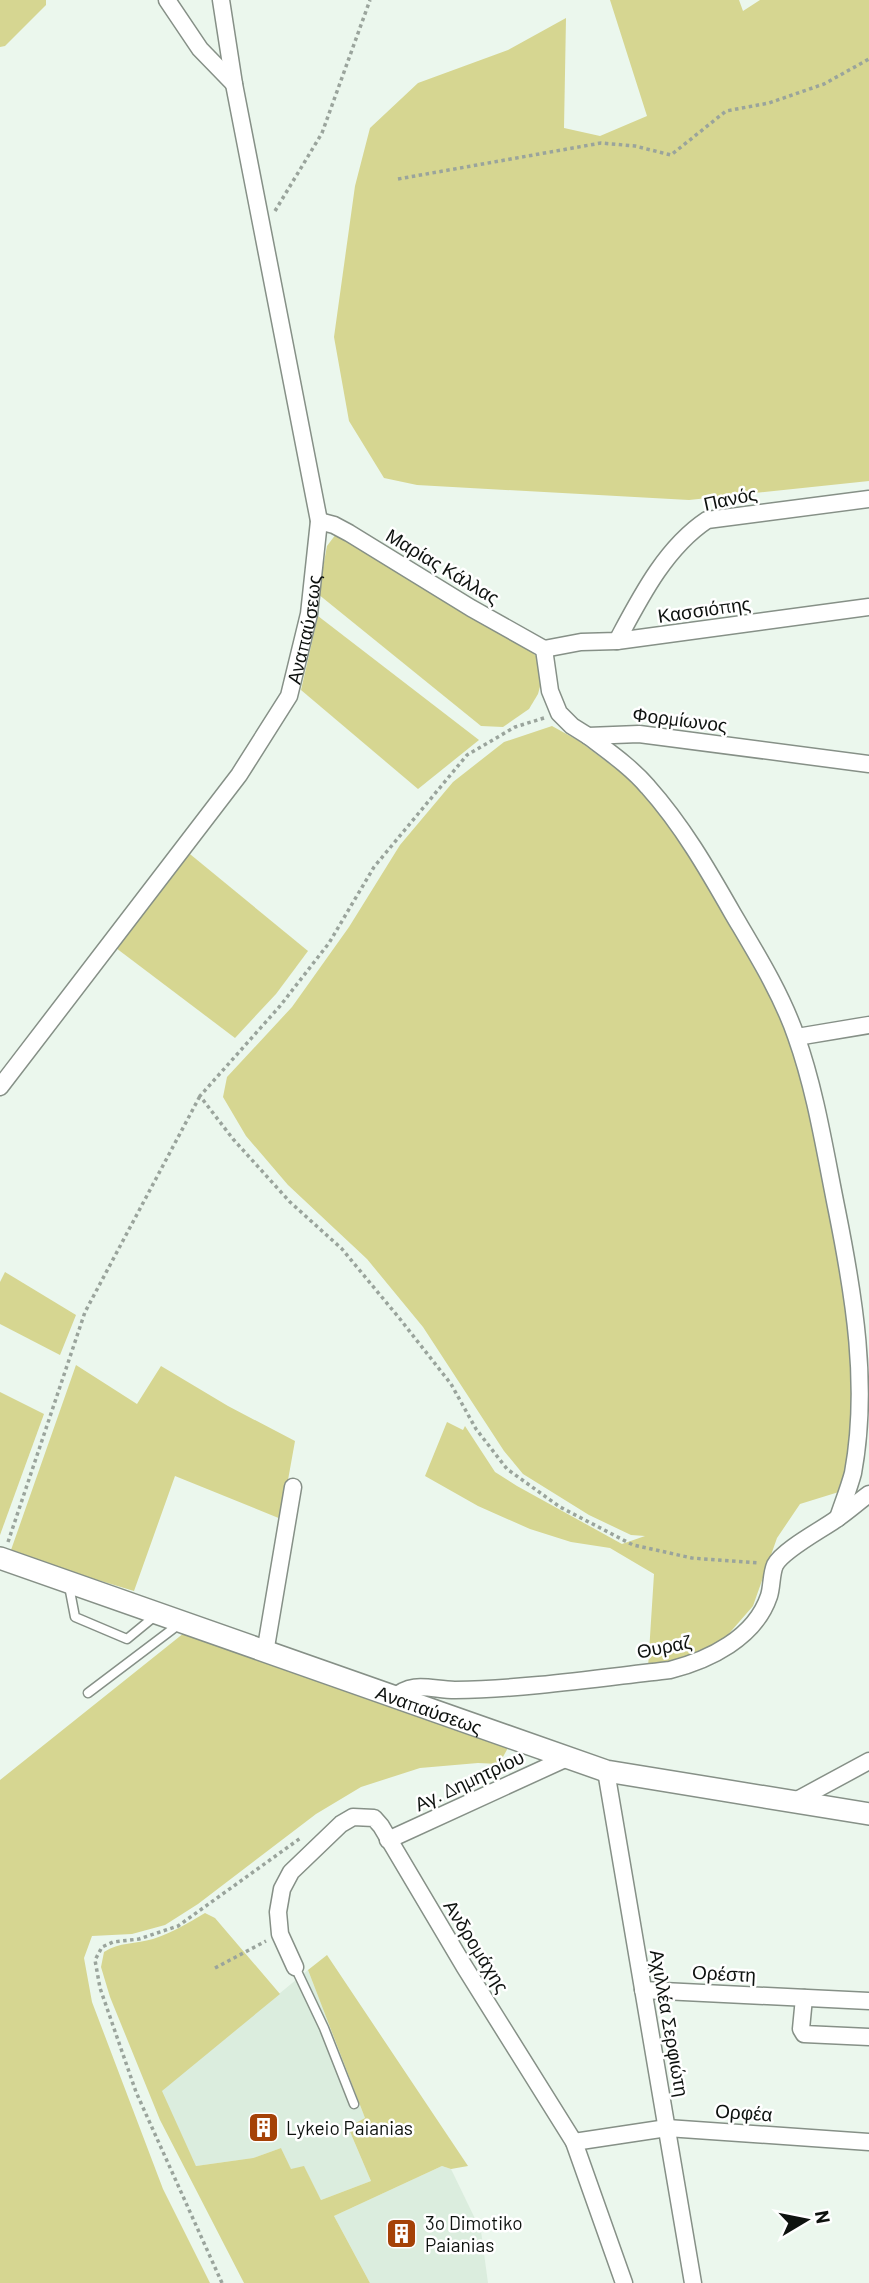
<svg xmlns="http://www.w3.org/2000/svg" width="869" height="2283" font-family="Barlow,sans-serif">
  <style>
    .built { fill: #dbedde }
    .green { fill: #d6d691 }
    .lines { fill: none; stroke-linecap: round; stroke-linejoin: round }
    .service-casing { stroke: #869087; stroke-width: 11 }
    .minor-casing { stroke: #869087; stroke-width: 19 }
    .tertiary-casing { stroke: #869087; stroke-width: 24 }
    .path { stroke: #9aa49c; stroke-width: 3.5; stroke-dasharray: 3.5 3.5; stroke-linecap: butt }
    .service { stroke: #fff; stroke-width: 8 }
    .minor { stroke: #fff; stroke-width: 16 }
    .tertiary { stroke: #fff; stroke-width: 21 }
    .labels { text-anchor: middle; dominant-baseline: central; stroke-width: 5; stroke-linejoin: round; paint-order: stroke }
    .street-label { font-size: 19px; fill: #0e120f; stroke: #fff }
    .poi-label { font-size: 19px; fill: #0e120f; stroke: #fff; text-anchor: start }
  </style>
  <rect width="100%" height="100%" fill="#ebf7ed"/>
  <g class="built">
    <path d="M308,1970L365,2118L348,2127L371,2181L321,2200L304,2167L291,2170L281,2148L253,2158L196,2166L161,2091Z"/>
    <path d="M442,2166L451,2169L481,2231L488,2283H370L334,2216Z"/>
  </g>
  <g class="green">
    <path d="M0,0H46V5L5,46L0,47Z"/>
    <path d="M610,0H739L743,11L760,0H869V481L689,500L417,485L384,478L349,421L334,337L355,186L370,128L418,83L508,50L566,18L564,128L600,136L647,116Z"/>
    <path d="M336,534L526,646L538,658L542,679L538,694L529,709L503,727L481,726L318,594L327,546Z"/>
    <path d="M318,616L479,740L418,789L301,690Z"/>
    <path d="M552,726L579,741L643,789L704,879L780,1014L787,1031L806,1092L847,1298L855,1402L847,1472L842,1491L800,1504L777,1538L753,1606L719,1645L689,1659L648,1668L654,1574L610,1548L571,1542L530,1529L478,1506L425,1476L447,1422L463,1430L465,1426L495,1472L517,1486L622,1544L645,1536L631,1535L589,1515L523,1474L504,1451L423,1327L367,1259L288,1185L246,1136L223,1097L227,1077L292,1007L349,927L400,845L453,782L504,742Z"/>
    <path d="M185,850L308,951L276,994L235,1038L112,945Z"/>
    <path d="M5,1272L76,1315L60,1355L0,1324V1282Z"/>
    <path d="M76,1365L137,1404L161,1366L228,1406L295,1441L281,1519L175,1476L134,1591L45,1564L11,1550Z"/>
    <path d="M0,1392L44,1414L0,1535Z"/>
    <path d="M184,1633L509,1746L499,1764L478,1763L420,1768L361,1787L316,1814L198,1904L165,1925L132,1934L92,1936L84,1958L92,2002L163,2189L210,2283H0V1780Z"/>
    <path d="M205,1913L215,1918L280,1994L162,2091L196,2166L253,2158L281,2148L291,2169L304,2166L321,2200L371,2181L348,2127L365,2118L308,1970L327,1955L468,2166L451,2169L442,2166L334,2216L370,2283H244L160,2120L110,1997L101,1967L104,1952C119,1942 136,1944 153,1939C172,1933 188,1923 205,1913Z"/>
  </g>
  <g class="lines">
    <defs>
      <g id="service">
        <path d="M69,1586L75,1617L127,1639L155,1616"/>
        <path d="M88,1693L178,1625"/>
        <path d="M295,1967L324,2028L354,2104"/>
      </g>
      <g id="minor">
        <path d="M167,0L200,49L234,84"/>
        <path d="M319,521L334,525L349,533L471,608L544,649"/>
        <path d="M617,641C640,598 665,548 707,520L869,499"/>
        <path d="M544,649L550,691L559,713L572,726L588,736L639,734L869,764"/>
        <path d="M544,649L581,642L617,641L869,607"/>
        <path d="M588,736C609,752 631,767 648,787C682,825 708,870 733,914C756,953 781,993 796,1036C816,1092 825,1152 837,1211C854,1296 869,1386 853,1473C849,1488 843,1503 838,1518"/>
        <path d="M797,1037L869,1025"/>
        <path id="s1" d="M0,1087L239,775L289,696L309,614L319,521L234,84L221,0"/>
        <path d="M265,1653L293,1487"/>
        <path d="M394,1698C412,1680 432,1690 455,1690C527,1689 599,1678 670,1670C709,1660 755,1638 769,1596C772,1587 771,1574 775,1565C783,1550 821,1530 835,1520C847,1512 858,1502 869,1494"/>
        <path d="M606,1771L693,2283"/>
        <path d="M797,1800L869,1761"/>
        <path d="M388,1840L567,1758"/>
        <path d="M295,1967L280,1934L278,1912L282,1889L291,1872L341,1824L353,1817L374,1818L381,1826L464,1966L574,2142L624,2283"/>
        <path d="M643,1990L869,2001"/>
        <path d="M804,1998L801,2029L804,2034L869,2037"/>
        <path d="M574,2142L667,2128L869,2142"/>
      </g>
      <g id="tertiary">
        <path id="s2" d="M0,1558L606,1771L869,1814"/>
      </g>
    </defs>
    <use href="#service" class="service-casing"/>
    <use href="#minor" class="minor-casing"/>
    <use href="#tertiary" class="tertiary-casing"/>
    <g class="path">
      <path d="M398,179L601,143L635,146L671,155L726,111L769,103L824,84L869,59"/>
      <path d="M275,211L322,133L370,0"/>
      <path d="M544,718L515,727L467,755L374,867L329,943L280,1006L200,1096L233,1139L290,1202L342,1249L400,1319L451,1384L476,1429L507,1469L560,1507L633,1545L692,1558L760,1563"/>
      <path d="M8,1542L85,1312L200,1096"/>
      <path d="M215,1968L266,1941"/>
      <path d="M222,2283L136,2092L100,1988L95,1960L102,1947L113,1942L139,1939L178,1926L302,1837"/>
    </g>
    <use href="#service" class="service"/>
    <use href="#minor" class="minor"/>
    <use href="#tertiary" class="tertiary"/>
  </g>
  <defs>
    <symbol id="building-square" viewBox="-11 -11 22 22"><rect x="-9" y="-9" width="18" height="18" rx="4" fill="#a54207" stroke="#fff"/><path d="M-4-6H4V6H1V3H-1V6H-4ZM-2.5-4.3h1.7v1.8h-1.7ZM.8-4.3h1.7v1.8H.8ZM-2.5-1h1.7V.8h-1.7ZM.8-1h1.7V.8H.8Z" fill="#fff"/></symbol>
  </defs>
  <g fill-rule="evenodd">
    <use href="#building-square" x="246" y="2110" width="35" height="35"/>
    <use href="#building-square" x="384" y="2216" width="35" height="35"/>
  </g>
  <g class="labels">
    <g class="street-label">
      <text transform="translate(730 498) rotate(-12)">Πανός</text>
      <text transform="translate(443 566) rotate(31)">Μαρίας Κάλλας</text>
      <text transform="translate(704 609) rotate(-8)">Κασσιόπης</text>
      <text stroke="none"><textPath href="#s1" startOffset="555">Αναπαύσεως</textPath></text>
      <text transform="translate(680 719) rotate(7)">Φορμίωνος</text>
      <text transform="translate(664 1646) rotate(-11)">Θυραζ</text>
      <text stroke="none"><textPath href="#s2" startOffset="455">Αναπαύσεως</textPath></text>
      <text transform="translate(469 1780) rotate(-25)">Αγ. Δημητρίου</text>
      <text transform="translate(477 1946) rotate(58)">Ανδρομάχης</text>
      <text transform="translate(724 1973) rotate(3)">Ορέστη</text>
      <text transform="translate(670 2023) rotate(80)">Αχιλλέα Σερφιώτη</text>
      <text transform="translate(744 2112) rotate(4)">Ορφέα</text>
    </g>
    <g class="poi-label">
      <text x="286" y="2127">Lykeio Paianias</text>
      <text x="425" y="2222">3o Dimotiko<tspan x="425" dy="22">Paianias</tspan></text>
    </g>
  </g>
  <g transform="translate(806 2220) rotate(80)" stroke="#ffffff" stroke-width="5" paint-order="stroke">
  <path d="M0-5L12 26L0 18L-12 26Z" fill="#0e120f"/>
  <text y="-10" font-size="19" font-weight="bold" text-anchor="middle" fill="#0e120f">N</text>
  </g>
</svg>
